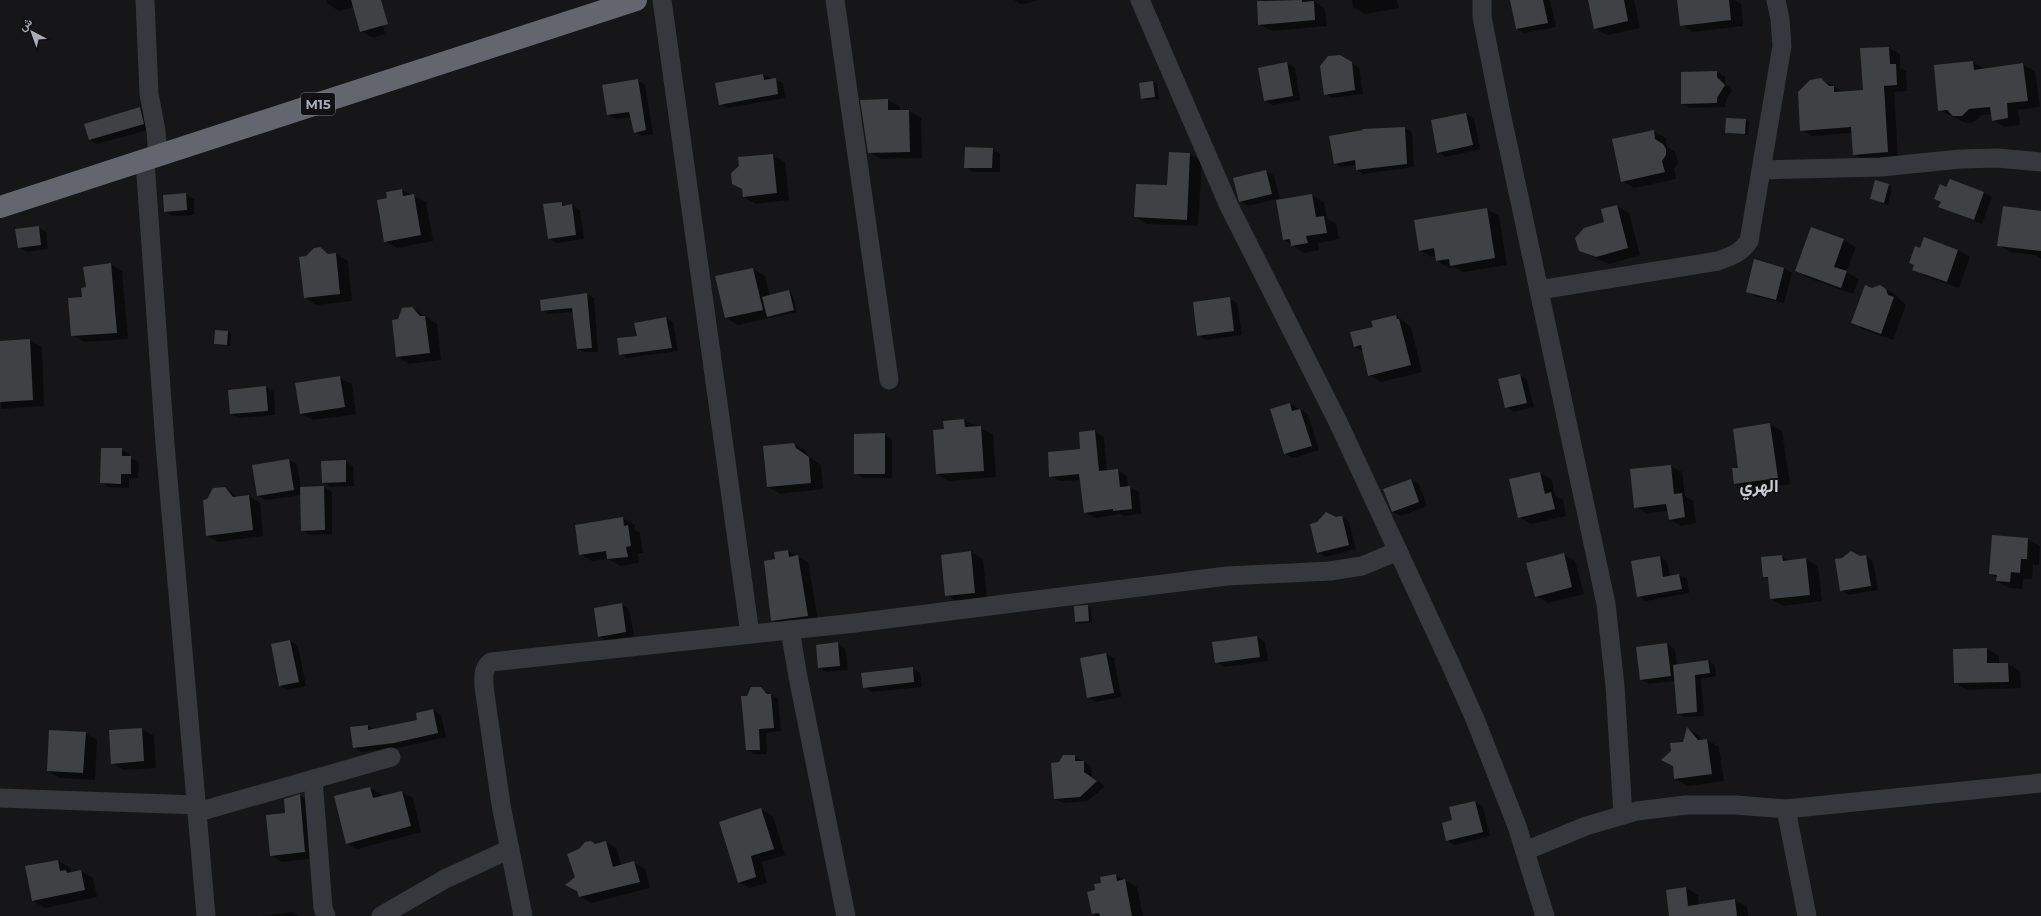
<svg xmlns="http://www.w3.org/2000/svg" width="2041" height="916" font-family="Montserrat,Vazirmatn,sans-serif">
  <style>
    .shadow { fill: #0007 }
    .building { fill: #404145 }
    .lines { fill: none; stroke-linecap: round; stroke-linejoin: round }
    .street { stroke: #37383d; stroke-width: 19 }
    .highway { stroke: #63666e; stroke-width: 22 }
    .labels { text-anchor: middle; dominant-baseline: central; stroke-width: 3.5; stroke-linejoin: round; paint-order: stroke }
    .shield { fill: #111113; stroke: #7b7e86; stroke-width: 1 }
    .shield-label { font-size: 13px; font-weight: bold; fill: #a8adb8 }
    .district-label { font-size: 18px; font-weight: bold; fill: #c9ccd4; stroke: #111113 }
  </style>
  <rect width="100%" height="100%" fill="#161618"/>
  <g class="shadow">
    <path d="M327,0H376L385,34L373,38L361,31L354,7L339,11L328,4Z"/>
    <path d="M1014,0H1039L1022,5Z"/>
    <path d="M1262,0H1313L1325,9L1327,26L1272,31L1259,24Z"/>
    <path d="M1352,0H1397L1399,8L1365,14L1353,7Z"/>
    <path d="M1511,0H1550L1556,27L1524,33L1516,29Z"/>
    <path d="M1589,0H1634L1640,28L1607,35L1594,28Z"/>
    <path d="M1678,0H1734L1741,4L1743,26L1693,32L1681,25Z"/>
    <path d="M1889,48L1900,54V68L1906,71L1907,91L1894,92L1898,158L1864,160L1854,154L1852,133L1812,136L1801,130L1821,79L1843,92L1864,91L1861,49Z"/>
    <path d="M1348,61L1359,68L1363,94L1333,98L1325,94Z"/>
    <path d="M1973,62L1985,69L2023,65L2035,71L2040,107L2018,110L2020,125L2005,127L1993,120L1992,114L1982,115L1974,122L1966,123L1939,110Z"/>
    <path d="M1287,63L1295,68L1300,100L1273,105L1265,101Z"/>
    <path d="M1717,72L1725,77V83L1732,90L1725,103V107L1690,108L1682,104Z"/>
    <path d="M763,75L783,83L785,98L727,108L720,104L716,84Z"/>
    <path d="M638,80L645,85L653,134L642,136L635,132L631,117L616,119L608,115Z"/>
    <path d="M1153,82L1157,84L1159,99L1145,100L1142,98Z"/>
    <path d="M888,100L900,107V111H909L921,118L922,158L881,159L869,152L862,101Z"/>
    <path d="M140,108L148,113L151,129L97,144L89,140Z"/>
    <path d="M1466,114L1474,118L1480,149L1446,157L1438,152Z"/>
    <path d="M1746,120L1749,122L1748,135L1730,134L1726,132Z"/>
    <path d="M1405,128L1412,132L1414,167L1363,174L1357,170L1356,165L1341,167L1335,164L1364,130Z"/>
    <path d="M1653,131L1666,138L1667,147L1675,152L1678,162L1674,169L1676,179L1634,188L1622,181Z"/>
    <path d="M993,149L1000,154V172H973L965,167Z"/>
    <path d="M1190,154L1202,161L1198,226L1147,224L1135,217L1168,186Z"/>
    <path d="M773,155L785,162L789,200L756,204L744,197Z"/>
    <path d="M1266,171L1274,176L1280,198L1248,206L1240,201L1234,179Z"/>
    <path d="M1876,182L1892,187L1888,205L1871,199Z"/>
    <path d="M1947,188L1984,193L1992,197L1982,224L1940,207L1941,202L1935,199Z"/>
    <path d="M401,190L426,202L433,241L397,248L385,241L388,199Z"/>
    <path d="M186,194L194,199V215L173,216L165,211Z"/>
    <path d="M1312,195L1324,202L1327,219L1336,224L1339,239L1318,243L1319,250L1304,253L1284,239Z"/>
    <path d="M562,203L567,206L572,205L580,210L584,239L556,243L549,238Z"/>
    <path d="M1617,206L1629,213L1640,255L1609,264L1580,251L1606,223Z"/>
    <path d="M1487,209L1499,216L1507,265L1463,272L1454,267L1449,268L1437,261V256L1432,257L1419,250Z"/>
    <path d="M2041,212V259L2035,255L2010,252L1998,245Z"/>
    <path d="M38,227L46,232L48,249L27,252L19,247Z"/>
    <path d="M1924,238L1958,250L1970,257L1959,288L1925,276L1914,269Z"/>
    <path d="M1844,240L1856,247L1846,272L1859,279L1853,294L1808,278L1796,271Z"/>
    <path d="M319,248L330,255L336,254L348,261L352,301L317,305L305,298L307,257Z"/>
    <path d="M110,264L122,271L128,339L84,342L72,335L83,298L87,288Z"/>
    <path d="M1784,268L1792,273L1784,303L1755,296L1747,291Z"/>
    <path d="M753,269L765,276L770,296L789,291L792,294L797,312L738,325L726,318Z"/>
    <path d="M1880,286L1893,293L1906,305L1893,340L1864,330L1852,323L1872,289Z"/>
    <path d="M587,294L594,298L598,352H585L578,349L574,312L549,314L542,310Z"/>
    <path d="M1229,298L1237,303L1242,335L1206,340L1198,335Z"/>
    <path d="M412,308L437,324L441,360L409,364L397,357L398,320Z"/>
    <path d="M1396,316L1411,327L1422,372L1381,382L1369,375L1363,351L1355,347L1374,327Z"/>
    <path d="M666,318L673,322L678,351L627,358L620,354L638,336Z"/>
    <path d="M228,332L231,334V346L219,345L215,343Z"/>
    <path d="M30,340L42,347L44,406L1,409L0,342Z"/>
    <path d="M1520,375L1527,380L1534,407L1514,412L1506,407Z"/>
    <path d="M340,378L352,384L356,414L313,420L301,414Z"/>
    <path d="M266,387L274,392L275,415L239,418L231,414Z"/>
    <path d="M1290,404L1308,414L1319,450L1293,458L1285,454L1271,410Z"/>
    <path d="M964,420L993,434L996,477L949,481L937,474L945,430Z"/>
    <path d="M1770,424L1782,431L1790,484L1747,491L1735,484L1739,468Z"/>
    <path d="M1095,431L1104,437L1107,471L1118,470L1127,476L1128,487L1139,492L1141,514L1123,516L1120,514L1095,518L1085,512L1081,480L1060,481L1050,476L1081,450Z"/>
    <path d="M884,434L892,439V478H863L855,473Z"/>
    <path d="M794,444L806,451L808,456L821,465L823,489L780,494L768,487Z"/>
    <path d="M121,449L129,454V457L139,462L138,478H129V488L109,487L101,482Z"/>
    <path d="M289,460L297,464L301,488L324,487L332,492V534L310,535L302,530L301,495L266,500L258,496Z"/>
    <path d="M345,461L353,466L354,486L330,487L323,482Z"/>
    <path d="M1671,466L1682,472L1685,496L1693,501L1696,523L1681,526L1670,520L1668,511L1647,513L1635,507Z"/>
    <path d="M1540,473L1552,480L1555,496L1563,500L1566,516L1531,524L1519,517Z"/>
    <path d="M1411,480L1419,484L1427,506L1401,516L1393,512L1385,490Z"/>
    <path d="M225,488L238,497L249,496L260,503L263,536L218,542L207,536L208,500Z"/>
    <path d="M1341,517L1349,522L1356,549L1326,557L1318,552V523Z"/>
    <path d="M622,518L635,525V530L640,533L643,553H638L639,563L620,566L608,559L592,561L580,554Z"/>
    <path d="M1993,536L2028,539L2040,546L2039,565H2033L2032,579H2023L2022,589L2009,588L1997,581L1998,578L1990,574Z"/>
    <path d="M788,551L808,562L818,621L783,626L772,620L776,560Z"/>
    <path d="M971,552L983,559L987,599L958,602L946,595Z"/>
    <path d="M1563,554L1575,561L1584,594L1548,603L1536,596Z"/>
    <path d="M1782,556L1791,561L1806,559L1818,566L1822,601L1783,606L1771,599L1769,579L1764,576Z"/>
    <path d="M1866,556L1873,561L1878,590L1849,595L1841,590L1860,557Z"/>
    <path d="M1659,557L1667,561L1670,576L1679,575L1687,579L1689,593L1646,601L1638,596Z"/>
    <path d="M621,604L629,609L634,636L607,641L599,636Z"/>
    <path d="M1087,606L1091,608L1092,622L1080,624L1076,622Z"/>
    <path d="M1257,637L1265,642L1268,661L1224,667L1216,662L1213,643Z"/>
    <path d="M290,641L298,646L306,686L288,690L280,686Z"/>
    <path d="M837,643L845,648L848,670L827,672L819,668Z"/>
    <path d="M1667,644L1675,649L1677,665L1708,661L1715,665L1716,676L1701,679L1704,716L1684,717L1677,713L1675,681L1649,684L1641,680Z"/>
    <path d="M1987,649L1999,656V664H2008L2020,671L2021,688L1967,690L1955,683Z"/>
    <path d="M1106,654L1114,658L1121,697L1096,702L1088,697Z"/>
    <path d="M912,668L920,673L922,687L872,692L864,687Z"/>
    <path d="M761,688L778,699L781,731L766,733L767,754H754L747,750L748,697Z"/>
    <path d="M433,710L441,715L446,737L403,747L361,752L353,747L368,726L375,730L418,720Z"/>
    <path d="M142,729L154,736L156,768L124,770L112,763L110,731Z"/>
    <path d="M1688,729L1699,735L1704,740H1707L1719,747L1724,781L1687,786L1675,779Z"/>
    <path d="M85,733L97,740L95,780L60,778L48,771Z"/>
    <path d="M1074,756L1091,766L1092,777L1105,786L1088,801L1063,803L1055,799L1059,763Z"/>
    <path d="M370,788L381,794V797L402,792L413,798L421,832L357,849L346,843Z"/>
    <path d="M300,796L311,802L316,858L282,862L271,855L286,814Z"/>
    <path d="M1475,802L1483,806L1490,836L1455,845L1447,840L1454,821Z"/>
    <path d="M761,809L773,816L785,855L762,862L767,883L750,888L738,882Z"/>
    <path d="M606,842L617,849L621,866L634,863L645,869L650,888L591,903L580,896L576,877L595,845Z"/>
    <path d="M58,861L70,868L71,873L81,871L93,878L97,897L45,908L33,901Z"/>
    <path d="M1116,875L1137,887L1143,916H1097L1093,914L1102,884Z"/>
    <path d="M1686,888L1698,895L1699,905L1735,900L1747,907L1748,916H1670Z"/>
    <path d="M292,912L299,916H262Z"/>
  </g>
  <g class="building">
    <path d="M351,0H381L388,24L360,32Z"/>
    <path d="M1302,0V2L1314,1L1315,20L1258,25L1257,1Z"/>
    <path d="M1510,0H1543L1548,23L1516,29Z"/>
    <path d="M1588,0H1624L1628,21L1594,29Z"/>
    <path d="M1677,0H1729L1731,20L1680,26Z"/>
    <path d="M1889,47L1890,64H1896L1897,85L1884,86L1888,152L1853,155L1851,127L1800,131L1798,92L1810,80L1821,78L1829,86H1834V92L1863,90L1860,48Z"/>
    <path d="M1340,55L1352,62L1355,90L1324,95L1320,66L1328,56Z"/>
    <path d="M1973,61L1974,70L2023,63L2028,101L2007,103L2008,118L1992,121L1990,107L1969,109L1962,116H1953L1947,110L1938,111L1934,65Z"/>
    <path d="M1287,62L1293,96L1264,101L1258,68Z"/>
    <path d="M1717,71V77L1725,85L1717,98V103L1681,104V72Z"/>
    <path d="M763,74L764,80L776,78L778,94L719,105L715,83Z"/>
    <path d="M638,79L646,130L634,133L629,112L607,115L602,85Z"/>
    <path d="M1153,81L1155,97L1141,99L1139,83Z"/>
    <path d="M888,99V110H909L910,152L868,153L860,100Z"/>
    <path d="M140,107L144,124L89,140L84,124Z"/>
    <path d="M1466,113L1473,145L1437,153L1431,120Z"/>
    <path d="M1726,118L1746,119L1745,134L1725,133Z"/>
    <path d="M1405,127L1407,164L1356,170L1355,160L1334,164L1329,136L1363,130L1362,129Z"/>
    <path d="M1654,130L1655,139L1663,144L1666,149V155L1662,161L1665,172L1621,182L1612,139Z"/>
    <path d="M965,147L993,148L992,168H964Z"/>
    <path d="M1169,152L1190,153L1187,220L1134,217L1136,184L1167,185Z"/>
    <path d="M773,154L777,193L743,197L742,189L732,184L731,173L739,166L738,157Z"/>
    <path d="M1266,170L1272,194L1239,202L1233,178Z"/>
    <path d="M1950,179L1984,192L1974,220L1938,207L1941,202L1934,199L1940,184L1946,187Z"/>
    <path d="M1875,180L1889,184L1884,203L1870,199Z"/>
    <path d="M402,189L403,196L414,194L421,235L384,242L377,200L387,198L386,192Z"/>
    <path d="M186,193L187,210L164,212L163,195Z"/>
    <path d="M1312,194L1316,217L1324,216L1327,233L1306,236L1308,243L1291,246L1290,239L1283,240L1276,200Z"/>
    <path d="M562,202V206L572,204L576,235L548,239L543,204Z"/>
    <path d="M1617,205L1628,248L1596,257L1579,251L1575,238L1584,228L1604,222L1601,209Z"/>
    <path d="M2003,206L2041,211V251L1997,246Z"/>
    <path d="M1487,208L1495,258L1450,266L1449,259L1436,261L1434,248L1419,251L1414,220Z"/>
    <path d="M39,226L41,245L18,248L15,229Z"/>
    <path d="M1811,227L1844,239L1834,267L1847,271L1841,288L1795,271Z"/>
    <path d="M1924,237L1958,250L1947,282L1912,270L1914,265L1909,263L1915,246L1920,248Z"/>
    <path d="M320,247L328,254L336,253L340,294L304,298L299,257L306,256L314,248Z"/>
    <path d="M1754,259L1784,268L1776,300L1746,292Z"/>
    <path d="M111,263L117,333L71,336L68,298L82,297L81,288L86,287L83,267Z"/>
    <path d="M753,268L763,310L725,318L715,276Z"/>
    <path d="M1865,285L1872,288L1880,285L1886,289L1888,295L1894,297L1881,334L1851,323Z"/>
    <path d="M789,290L794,310L767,317L762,297Z"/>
    <path d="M587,293L592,348L577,349L572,308L541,311L540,300Z"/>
    <path d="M1230,297L1234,331L1197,336L1193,302Z"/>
    <path d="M412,307L420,316H425L430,353L396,357L392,320L398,319L402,308Z"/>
    <path d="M1396,315L1397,319H1399L1411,365L1368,376L1361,345L1354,347L1350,332L1373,327L1371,321Z"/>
    <path d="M666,317L672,348L619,355L617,338L637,336L634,323Z"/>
    <path d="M215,330L228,331L227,345L214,344Z"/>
    <path d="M30,339L33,400L0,402V341Z"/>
    <path d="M1520,374L1527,403L1505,408L1498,379Z"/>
    <path d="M340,376L345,407L300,414L295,383Z"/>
    <path d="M266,386L268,411L230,414L228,390Z"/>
    <path d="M1290,403L1292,411L1300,409L1312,446L1284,454L1270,409Z"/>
    <path d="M964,419L965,427L981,426L984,471L936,474L933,430L944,429L943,421Z"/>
    <path d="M1770,423L1778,478L1734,484L1732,468H1738L1733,429Z"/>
    <path d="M1095,430L1099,471L1118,469L1120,487L1130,486L1132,509L1113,511V509L1084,513L1079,474L1049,477L1048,452L1080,449L1079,432Z"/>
    <path d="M885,433V474H854V434Z"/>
    <path d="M794,443L796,448L809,457L811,483L767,487L763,446Z"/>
    <path d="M101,448H122V456H131V474H121V484L100,483Z"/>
    <path d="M289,459L294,490L257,496L252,465Z"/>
    <path d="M346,460V482L322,483L321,461Z"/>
    <path d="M1671,465L1674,494L1682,493L1685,517L1669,520L1666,504L1634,508L1630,469Z"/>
    <path d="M1540,472L1545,494L1551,492L1555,509L1518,518L1509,479Z"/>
    <path d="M1411,479L1419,502L1392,512L1383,489Z"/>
    <path d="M324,486L325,530L301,531L300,487Z"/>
    <path d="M225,487L233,497L249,495L253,530L206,536L203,500L207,499L213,488Z"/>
    <path d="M1326,512L1336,517L1342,516L1349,545L1317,553L1310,524L1317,522Z"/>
    <path d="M623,517L624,526L628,525L631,546L626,547L628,557L607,559L606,551L579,555L575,525Z"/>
    <path d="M1992,535L2028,538L2027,559H2021L2020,573L2011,572L2010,582L1996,581L1997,575L1989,574Z"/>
    <path d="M788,550L789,557L798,555L808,616L771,621L764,561L775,559L774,552Z"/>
    <path d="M971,551L975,593L945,596L941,555Z"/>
    <path d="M1851,551L1860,556L1866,555L1871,586L1840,591L1835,559L1842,558Z"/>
    <path d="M1564,553L1572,587L1535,597L1526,563Z"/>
    <path d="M1782,555L1783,561L1806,558L1810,595L1770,599L1768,577H1763L1761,557Z"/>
    <path d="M1660,556L1663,577L1679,574L1682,589L1637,597L1631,561Z"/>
    <path d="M622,603L626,632L598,637L594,608Z"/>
    <path d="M1088,605L1089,621L1075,622L1074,606Z"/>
    <path d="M1257,636L1260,657L1215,663L1212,642Z"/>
    <path d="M290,640L299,682L279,686L271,644Z"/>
    <path d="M838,642L840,666L818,668L816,645Z"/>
    <path d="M1667,643L1671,676L1640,680L1636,647Z"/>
    <path d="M1987,648V663H2008L2009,682L1954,683L1953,649Z"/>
    <path d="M1106,653L1114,693L1087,698L1080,658Z"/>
    <path d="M1708,660L1710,673L1695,675L1697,712L1677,714L1673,665Z"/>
    <path d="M913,667L914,682L863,688L861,673Z"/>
    <path d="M751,687H761L767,694H771L774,728L759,729L760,750H746L741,696H747Z"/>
    <path d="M433,709L438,733L394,743L353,748L350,727L368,725V730L417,720L416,713Z"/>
    <path d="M1687,727L1698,740L1707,739L1712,774L1674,779L1673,766L1661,760L1671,751L1670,743L1683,742Z"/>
    <path d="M142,728L144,761L111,764L109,730Z"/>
    <path d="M49,730L86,732L83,773L47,771Z"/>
    <path d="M1063,755H1075V761H1084V772L1097,781L1080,797L1054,799L1051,763L1059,762Z"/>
    <path d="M370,787L373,798L402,791L411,826L346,844L334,796Z"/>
    <path d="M300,794L305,852L270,856L266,815L285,813L284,799Z"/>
    <path d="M1475,801L1483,832L1446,841L1442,823L1452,820L1449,807Z"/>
    <path d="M761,808L774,849L751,856L756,877L738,883L719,822Z"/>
    <path d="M591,841L595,844L606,841L613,867L634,861L640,882L579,897L577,891L565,885L575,877L567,854L579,849L585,842Z"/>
    <path d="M58,860L60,871L66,870L67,873L81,870L85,890L32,901L25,866Z"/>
    <path d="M1116,874L1117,881L1125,879L1132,916H1100L1099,913L1092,914L1087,892L1095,890L1094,884L1101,883L1100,877Z"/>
    <path d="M1686,887L1688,906L1735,899L1737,916H1669L1666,890Z"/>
  </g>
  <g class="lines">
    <g class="street">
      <path d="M145,0L149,94L156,131L158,157"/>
      <path d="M662,0L750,634"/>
      <path d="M835,0L889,380"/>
      <path d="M1140,0L1229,206L1338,422L1450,663L1475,719L1517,826L1545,916"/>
      <path d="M1482,0V17L1500,108L1606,604L1615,686L1623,815"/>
      <path d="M145,161L165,444L206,916"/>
      <path d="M1762,170L1881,167L1960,159L1998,158L2041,162"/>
      <path d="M1539,290L1718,261C1732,256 1741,253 1749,241L1782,46L1780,19L1776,0"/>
      <path d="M790,630L798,677L846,916"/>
      <path d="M313,779L323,908L326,916"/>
      <path d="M0,798L197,805"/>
      <path d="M1786,809L1807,916"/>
      <path d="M198,812L391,757"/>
      <path d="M1525,851L1586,826L1637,811L1686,805H1736L1786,809L2041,783"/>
      <path d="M381,916L445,879L510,849"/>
      <path d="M523,916L501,805L484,687C484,677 482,669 491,662L855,623L1227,576L1330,571L1362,566L1398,551"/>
    </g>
    <path class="highway" d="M0,207L636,0"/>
  </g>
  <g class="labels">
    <rect class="shield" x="301" y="93" width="34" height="22" rx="3"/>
    <g class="shield-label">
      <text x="318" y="104">M15</text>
    </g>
    <g class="district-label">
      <text x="1759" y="486">الهري</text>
    </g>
  </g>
  <g transform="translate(32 32) rotate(319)" stroke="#111113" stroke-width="3" paint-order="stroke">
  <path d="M0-3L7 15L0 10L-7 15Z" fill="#a8adb8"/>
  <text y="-6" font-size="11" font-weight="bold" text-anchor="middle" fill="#a8adb8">ش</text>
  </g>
</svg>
